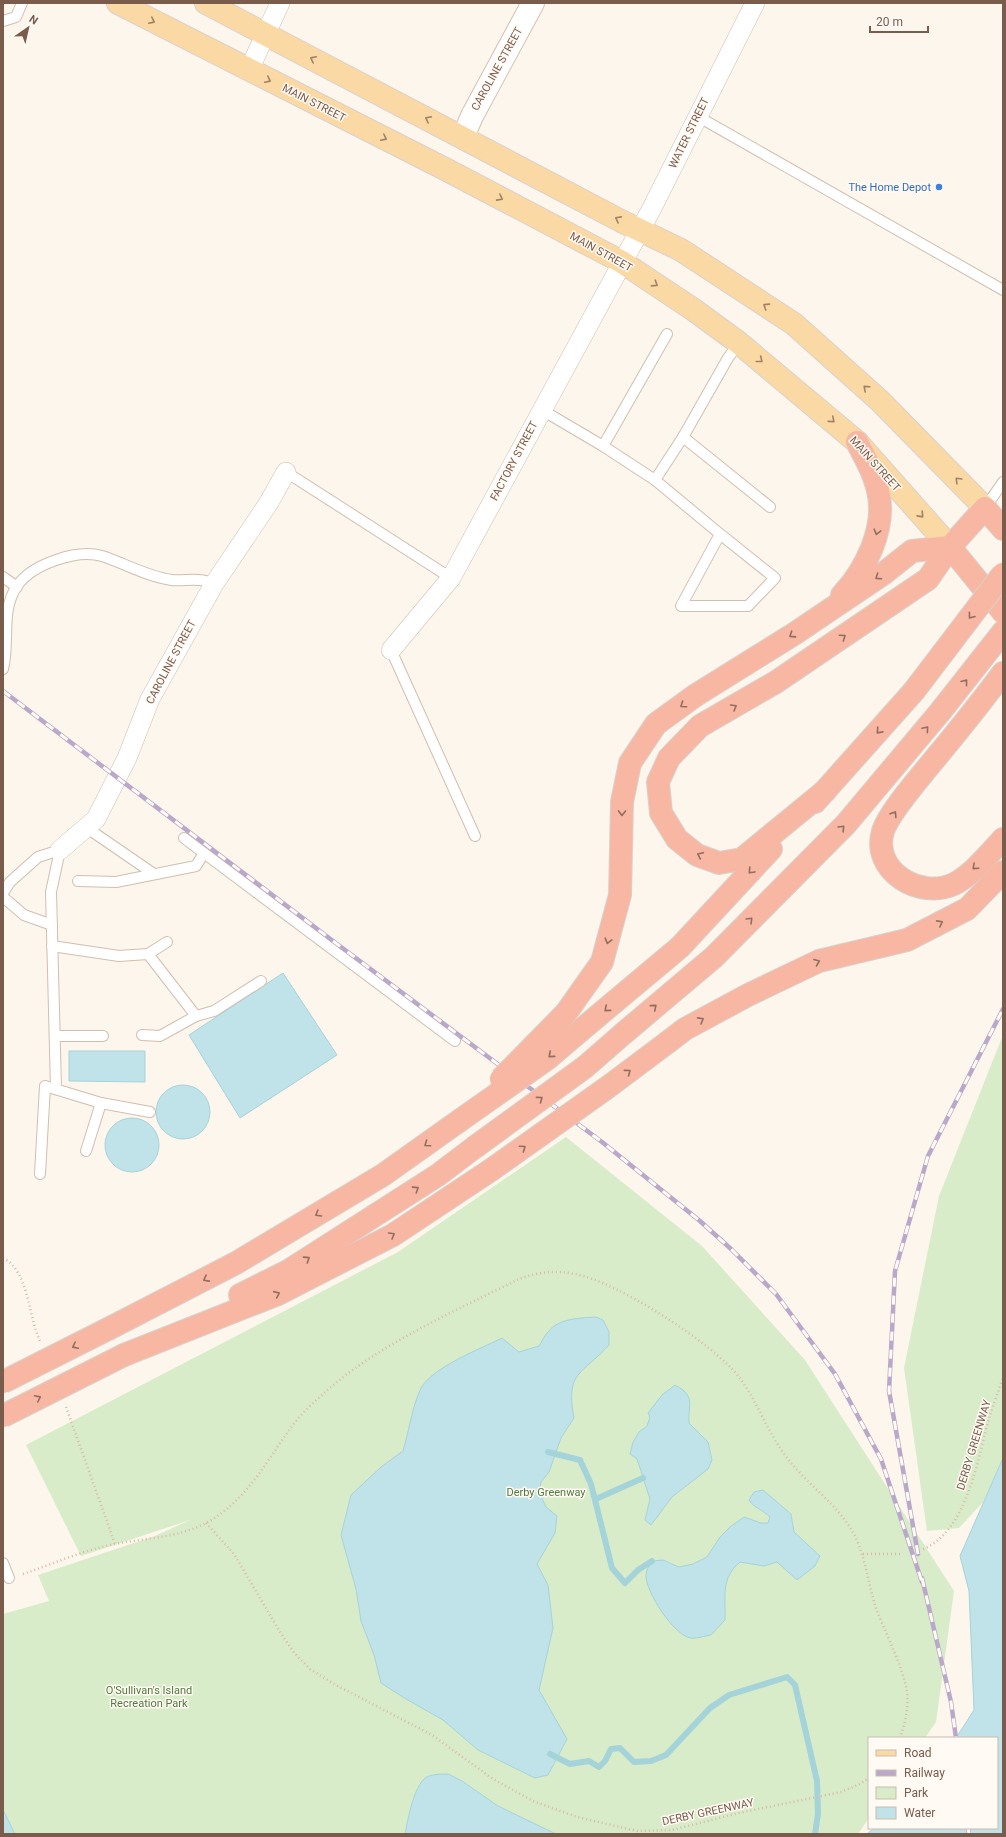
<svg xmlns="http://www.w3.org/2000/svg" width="1006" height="1837" font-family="Roboto,sans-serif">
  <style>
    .green { fill: #d8ecc9 }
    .water { fill: #bfe3e8; stroke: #a5d3da }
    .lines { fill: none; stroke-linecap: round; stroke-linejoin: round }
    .stream { stroke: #a5d3da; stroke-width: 6 }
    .lane-casing { stroke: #d1beb0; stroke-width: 12 }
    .street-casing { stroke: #d1beb0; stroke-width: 20 }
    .secondary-casing { stroke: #d6c0b0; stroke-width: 24 }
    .primary-casing { stroke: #dad1cd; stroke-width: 24 }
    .highway-casing { stroke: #dad1cd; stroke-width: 24 }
    .path { stroke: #d9b8a5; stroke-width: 2.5; stroke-dasharray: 1 3; stroke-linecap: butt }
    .lane { stroke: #fff; stroke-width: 10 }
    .street { stroke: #fff; stroke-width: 19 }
    .secondary { stroke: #fff; stroke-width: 22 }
    .primary { stroke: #fbd9a5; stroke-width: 22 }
    .highway { stroke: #f7b7a3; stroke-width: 22 }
    .rail-casing { stroke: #b9a8c9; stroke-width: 4.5 }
    .rail { stroke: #fffaf3; stroke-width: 3; stroke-dasharray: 9; stroke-linecap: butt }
    .highway-bridge-casing { stroke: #dad1cd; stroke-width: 24; stroke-linecap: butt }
    .highway-bridge { stroke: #f7b7a3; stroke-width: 22 }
    .oneway { stroke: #a18267 }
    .oneway2 { stroke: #936e5e }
    .shop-dot { fill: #3f7fe0; stroke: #fffaf3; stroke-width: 1.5 }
    .labels { text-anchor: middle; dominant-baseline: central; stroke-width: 3; stroke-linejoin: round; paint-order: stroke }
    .street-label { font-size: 11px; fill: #7a5c4d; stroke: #fffaf3 }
    .shop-label { font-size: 11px; fill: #366cbe; stroke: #fffaf3; text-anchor: end }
    .park-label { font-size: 11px; fill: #537a41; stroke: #fffaf3 }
  </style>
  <rect width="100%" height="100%" fill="#fdf6ec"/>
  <g class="green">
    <path d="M1003,1035V1458L984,1501L959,1528L927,1531L904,1368L939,1196Z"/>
    <path d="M566,1137L702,1246L805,1360L954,1591L936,1722L925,1738H869V1818L858,1834H556L498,1806L462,1781L420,1783L409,1815L405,1834H15L3,1810V1614L49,1601L38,1575L155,1536L190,1520L81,1556L26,1445L398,1252Z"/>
  </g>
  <g class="water">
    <path d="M283,973L337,1055L240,1118L189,1035Z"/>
    <path d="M69,1051H145V1082L69,1081Z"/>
    <circle cx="183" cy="1112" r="27"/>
    <circle cx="132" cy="1145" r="27"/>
    <path d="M596,1317L603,1320L609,1332V1345C582,1375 565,1371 574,1418L561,1438L549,1472L541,1482L539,1492L546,1507L557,1516L555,1533L537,1564L548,1585L553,1628L539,1690L567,1739L548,1775L535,1778L478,1750L443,1720L406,1699L381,1683L374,1655L361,1621L356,1589L341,1535L351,1495L381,1467L403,1451C409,1431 412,1407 421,1388C433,1367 480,1349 502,1338L519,1352L539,1346C542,1341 544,1336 548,1332C558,1318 581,1318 596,1317Z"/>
    <path d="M675,1385C696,1396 688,1404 689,1423L708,1442L712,1460L708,1469L672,1497L651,1525L645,1520L650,1499L637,1459L630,1454L633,1442L639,1432L647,1426L650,1417L648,1413L662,1395Z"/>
    <path d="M1003,1458V1834H867L874,1828H997V1738H956L974,1710L969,1591L960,1556Z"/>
    <path d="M763,1490L791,1514L794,1532L820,1556L815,1566L797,1580L777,1562L764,1566L740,1562C720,1579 726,1597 725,1620L711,1635C705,1636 696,1639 690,1638C673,1634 646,1592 646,1576C646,1570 649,1566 652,1561L663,1560L679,1567L693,1564L707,1557L720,1537L730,1527L744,1517L761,1523H768L770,1517C763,1510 754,1508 749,1500L754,1492Z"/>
    <path d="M448,1774L462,1781L498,1806L556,1834H405C408,1820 414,1781 429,1776C435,1774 442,1774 448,1774Z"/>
    <path d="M3,1810L15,1834H3Z"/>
  </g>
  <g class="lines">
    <g class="stream">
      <path d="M548,1452L580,1460L591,1484L612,1568L625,1583L638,1570L652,1561"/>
      <path d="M596,1499L643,1478"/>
      <path d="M550,1754L570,1764L589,1761L599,1767L605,1761L611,1749L620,1748L634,1762L651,1761L666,1755L710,1708L729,1695L787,1677L795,1685L817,1781L818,1814L815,1834"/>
    </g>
    <defs>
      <g id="lane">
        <path d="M3,21L16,17L22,3"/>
        <path d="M697,116L1003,290"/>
        <path d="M542,410L603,446L655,480"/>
        <path d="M683,437L770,507"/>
        <path d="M603,446L667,334"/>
        <path d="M286,472L451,578"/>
        <path d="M985,508L1003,482"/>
        <path d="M720,534L775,578L748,606H681L720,534L655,480L683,437L728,358L739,343"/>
        <path d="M3,577L17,587"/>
        <path d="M391,650L475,836"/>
        <path d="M3,669C10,642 0,611 17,586C32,564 77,549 102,556C124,563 148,577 172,580C181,581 190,579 199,580C204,580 209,582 214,584"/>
        <path d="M87,828L154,874"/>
        <path d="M184,838L455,1041"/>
        <path d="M78,881L116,882L196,866L204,853"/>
        <path d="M3,893L10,882L38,857L60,850L51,892L56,1089"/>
        <path d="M3,897L24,915L52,925"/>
        <path d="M52,946L119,956L148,954L167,942"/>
        <path d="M148,954L196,1016"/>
        <path d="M142,1035L160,1036L196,1016L214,1011L261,981"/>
        <path d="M56,1036H103"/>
        <path d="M86,1151L101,1103"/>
        <path d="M40,1174L45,1086L101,1103L150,1112"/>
        <path d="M3,1563L9,1578"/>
      </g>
      <g id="street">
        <path d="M249,70L280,3"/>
        <path d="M391,650L451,578L652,208L755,3"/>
        <path d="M60,850L96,819L127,758L150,699L214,584L268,504L286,472"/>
      </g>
      <path id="secondary" d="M463,137L472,116L533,3"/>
      <g id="primary">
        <path d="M118,3L447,170L622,262L694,310L739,343L857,442L950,547"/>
        <path d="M206,3L623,222L681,250L794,324L880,401L985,508"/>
      </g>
      <g id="highway">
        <path d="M950,547L1003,612"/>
        <path d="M842,595C865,571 885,530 879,496C876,477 866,459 857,442"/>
        <path d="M1003,673C979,705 954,736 929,766C916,782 889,813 883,831C871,871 920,900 954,884C971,876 990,853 1003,839"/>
        <path d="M825,791L742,859L719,863L697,855L677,839L661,813L658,782L669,758L700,726L776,682L928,579L950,547L985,508L1003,529"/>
        <path d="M815,802L914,691"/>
        <path d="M566,1013L602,962L620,895L622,802L630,763L656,724L696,695L794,634L883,574L912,551L950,547"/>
        <path d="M581,1030L680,947L771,849"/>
        <path d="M624,1033L714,957L846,824L940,712L1003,632"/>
        <path d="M668,1042L685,1029L748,995L819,961L907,940L967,909L1003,872"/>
        <path d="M240,1295L288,1271L438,1175L475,1147"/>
        <path d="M110,1328L236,1263L383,1175L459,1121"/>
        <path d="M124,1355L278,1294L393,1235L491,1170"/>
      </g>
    </defs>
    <use href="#lane" class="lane-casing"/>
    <use href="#street" class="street-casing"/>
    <use href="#secondary" class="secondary-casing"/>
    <use href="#primary" class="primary-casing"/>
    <use href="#highway" class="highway-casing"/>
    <g class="path">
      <path d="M3,1258C29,1271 28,1316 40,1341"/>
      <path d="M66,1407L115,1544"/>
      <path d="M206,1523L234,1554L280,1632L295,1654L310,1669L334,1684L432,1735L493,1779L533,1801L577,1817L637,1831L672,1830L739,1813L841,1792L860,1784L869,1778"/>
      <path d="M923,1549C968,1531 978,1456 990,1415C994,1403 999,1390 1003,1377"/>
      <path d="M863,1554H902"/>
      <path d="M23,1574C53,1564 83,1550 115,1544C145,1538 178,1538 206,1523C247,1501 266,1461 293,1425C301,1414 312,1404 322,1395C375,1346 455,1311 519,1279C538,1272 555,1270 575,1274C616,1281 714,1344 739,1377C757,1401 767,1431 785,1455C804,1482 834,1501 851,1529C865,1552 867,1579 875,1605C884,1631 903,1666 907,1692C909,1708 905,1723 900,1738"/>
    </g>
    <use href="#lane" class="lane"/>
    <use href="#street" class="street"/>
    <use href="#secondary" class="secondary"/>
    <use href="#primary" class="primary"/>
    <use href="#highway" class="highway"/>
    <defs>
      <g id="rail">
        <path d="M3,691L337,944L602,1142L700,1221L731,1249L776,1294L835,1374L881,1459L922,1582"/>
        <path d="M918,1554L889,1391L895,1271L928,1156L1003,1009"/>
        <path d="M922,1578L951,1702L956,1738"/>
        <path d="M968,1828L969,1834"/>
      </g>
    </defs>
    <use href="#rail" class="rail-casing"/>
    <use href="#rail" class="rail"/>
    <defs>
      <g id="highway-bridge">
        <path d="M914,691L1003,574"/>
        <path d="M501,1079L566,1013"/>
        <path d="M459,1121L547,1059L581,1030"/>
        <path d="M475,1147L585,1067L624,1033"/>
        <path d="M491,1170L608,1087L668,1042"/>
        <path d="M3,1382L110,1328"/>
        <path d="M3,1416L124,1355"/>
      </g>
    </defs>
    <use href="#highway-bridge" class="highway-bridge-casing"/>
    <use href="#highway-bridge" class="highway-bridge"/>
  </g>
  <defs><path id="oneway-chevron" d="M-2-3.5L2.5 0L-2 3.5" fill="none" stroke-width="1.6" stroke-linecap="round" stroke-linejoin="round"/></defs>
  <g class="oneway">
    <use href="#oneway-chevron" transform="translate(152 21) rotate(27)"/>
    <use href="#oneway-chevron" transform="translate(313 59) rotate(-153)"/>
    <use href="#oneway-chevron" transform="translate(268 80) rotate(27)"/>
    <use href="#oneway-chevron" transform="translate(428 119) rotate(-153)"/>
    <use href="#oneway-chevron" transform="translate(384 138) rotate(27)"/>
    <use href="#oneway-chevron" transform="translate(500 198) rotate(28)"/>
    <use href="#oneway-chevron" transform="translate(618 219) rotate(-152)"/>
    <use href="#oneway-chevron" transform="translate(655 284) rotate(33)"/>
    <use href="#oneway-chevron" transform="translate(766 306) rotate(-147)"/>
    <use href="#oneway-chevron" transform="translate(760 360) rotate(39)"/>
    <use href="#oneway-chevron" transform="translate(866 388) rotate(-138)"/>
    <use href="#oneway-chevron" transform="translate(832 420) rotate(41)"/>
    <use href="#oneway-chevron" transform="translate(958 480) rotate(-135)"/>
    <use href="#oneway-chevron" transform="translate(921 515) rotate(48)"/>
  </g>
  <g class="oneway2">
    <use href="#oneway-chevron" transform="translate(877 532) rotate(105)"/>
    <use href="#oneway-chevron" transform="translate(878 577) rotate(146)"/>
    <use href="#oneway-chevron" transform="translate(971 616) rotate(127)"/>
    <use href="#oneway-chevron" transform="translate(792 635) rotate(147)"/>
    <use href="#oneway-chevron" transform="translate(843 637) rotate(-35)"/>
    <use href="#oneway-chevron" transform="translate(965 682) rotate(-52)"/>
    <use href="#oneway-chevron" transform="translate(683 705) rotate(145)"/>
    <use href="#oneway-chevron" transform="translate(734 707) rotate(-30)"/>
    <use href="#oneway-chevron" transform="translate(926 729) rotate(-50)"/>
    <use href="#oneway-chevron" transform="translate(879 731) rotate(132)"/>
    <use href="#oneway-chevron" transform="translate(622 813) rotate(91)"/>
    <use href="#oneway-chevron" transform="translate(894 814) rotate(-58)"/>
    <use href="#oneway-chevron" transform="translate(842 828) rotate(-46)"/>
    <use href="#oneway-chevron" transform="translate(700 855) rotate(-155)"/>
    <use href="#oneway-chevron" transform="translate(975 867) rotate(138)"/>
    <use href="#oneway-chevron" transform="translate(751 871) rotate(133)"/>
    <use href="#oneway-chevron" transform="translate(750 920) rotate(-45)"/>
    <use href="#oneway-chevron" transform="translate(940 923) rotate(-28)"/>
    <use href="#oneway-chevron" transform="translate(608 941) rotate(105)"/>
    <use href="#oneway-chevron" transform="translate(817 962) rotate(-21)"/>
    <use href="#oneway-chevron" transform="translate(654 1007) rotate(-40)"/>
    <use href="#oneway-chevron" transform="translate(607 1009) rotate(140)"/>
    <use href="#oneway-chevron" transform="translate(701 1020) rotate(-29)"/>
    <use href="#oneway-chevron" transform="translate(551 1055) rotate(140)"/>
    <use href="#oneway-chevron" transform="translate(628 1072) rotate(-37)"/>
    <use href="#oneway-chevron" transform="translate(540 1099) rotate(-36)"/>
    <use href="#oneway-chevron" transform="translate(427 1144) rotate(145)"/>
    <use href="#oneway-chevron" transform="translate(523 1148) rotate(-35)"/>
    <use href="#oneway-chevron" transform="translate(416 1189) rotate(-33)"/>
    <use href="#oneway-chevron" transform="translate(318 1214) rotate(149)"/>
    <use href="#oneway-chevron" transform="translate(392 1235) rotate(-30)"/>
    <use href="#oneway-chevron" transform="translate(307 1259) rotate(-33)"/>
    <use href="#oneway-chevron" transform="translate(206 1279) rotate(152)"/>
    <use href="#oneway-chevron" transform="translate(277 1294) rotate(-24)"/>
    <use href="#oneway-chevron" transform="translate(75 1346) rotate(153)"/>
    <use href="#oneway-chevron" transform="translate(38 1398) rotate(-27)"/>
  </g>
  <circle class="shop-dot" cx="939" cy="187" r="4"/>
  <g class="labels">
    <g class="street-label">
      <text transform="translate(497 69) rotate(-61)">CAROLINE STREET</text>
      <text transform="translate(314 103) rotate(27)">MAIN STREET</text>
      <text transform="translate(689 133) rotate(-64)">WATER STREET</text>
      <text transform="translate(601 252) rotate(29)">MAIN STREET</text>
      <text transform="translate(514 461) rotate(-62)">FACTORY STREET</text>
      <text transform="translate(875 464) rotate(48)">MAIN STREET</text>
      <text transform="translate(171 662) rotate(-62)">CAROLINE STREET</text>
      <text transform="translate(974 1445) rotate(-73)">DERBY GREENWAY</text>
      <text transform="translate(708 1812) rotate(-12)">DERBY GREENWAY</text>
    </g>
    <g class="shop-label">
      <text x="931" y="187">The Home Depot</text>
    </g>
    <g class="park-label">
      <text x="546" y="1492">Derby Greenway</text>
      <text x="149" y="1690">O'Sullivan's Island<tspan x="149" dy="13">Recreation Park</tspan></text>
    </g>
  </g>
  <rect width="1006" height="1837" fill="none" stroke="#7a5c4d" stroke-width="8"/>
  <rect x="868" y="1737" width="130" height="92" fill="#fffaf3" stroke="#cabbb1"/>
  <rect x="876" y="1750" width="20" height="6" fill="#fbd9a5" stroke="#cabbb1"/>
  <text x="904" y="1757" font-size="12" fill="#7a5c4d">Road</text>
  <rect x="876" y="1770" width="20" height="6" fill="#b9a8c9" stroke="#cabbb1"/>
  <text x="904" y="1777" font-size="12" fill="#7a5c4d">Railway</text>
  <rect x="876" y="1787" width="20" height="12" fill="#d8ecc9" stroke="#cabbb1"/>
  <text x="904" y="1797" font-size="12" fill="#7a5c4d">Park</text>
  <rect x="876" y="1807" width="20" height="12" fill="#bfe3e8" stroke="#cabbb1"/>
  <text x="904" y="1817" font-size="12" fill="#7a5c4d">Water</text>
  <g transform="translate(28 28) rotate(34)" stroke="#fffaf3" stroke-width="3" paint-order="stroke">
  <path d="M0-3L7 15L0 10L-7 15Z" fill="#7a5c4d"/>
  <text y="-6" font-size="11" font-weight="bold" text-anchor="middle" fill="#7a5c4d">N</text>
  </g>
  <path d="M870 26v6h58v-6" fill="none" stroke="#7a5c4d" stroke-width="2"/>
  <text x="876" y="26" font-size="12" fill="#7a5c4d" stroke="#fffaf3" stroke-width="3" paint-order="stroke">20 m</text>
</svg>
